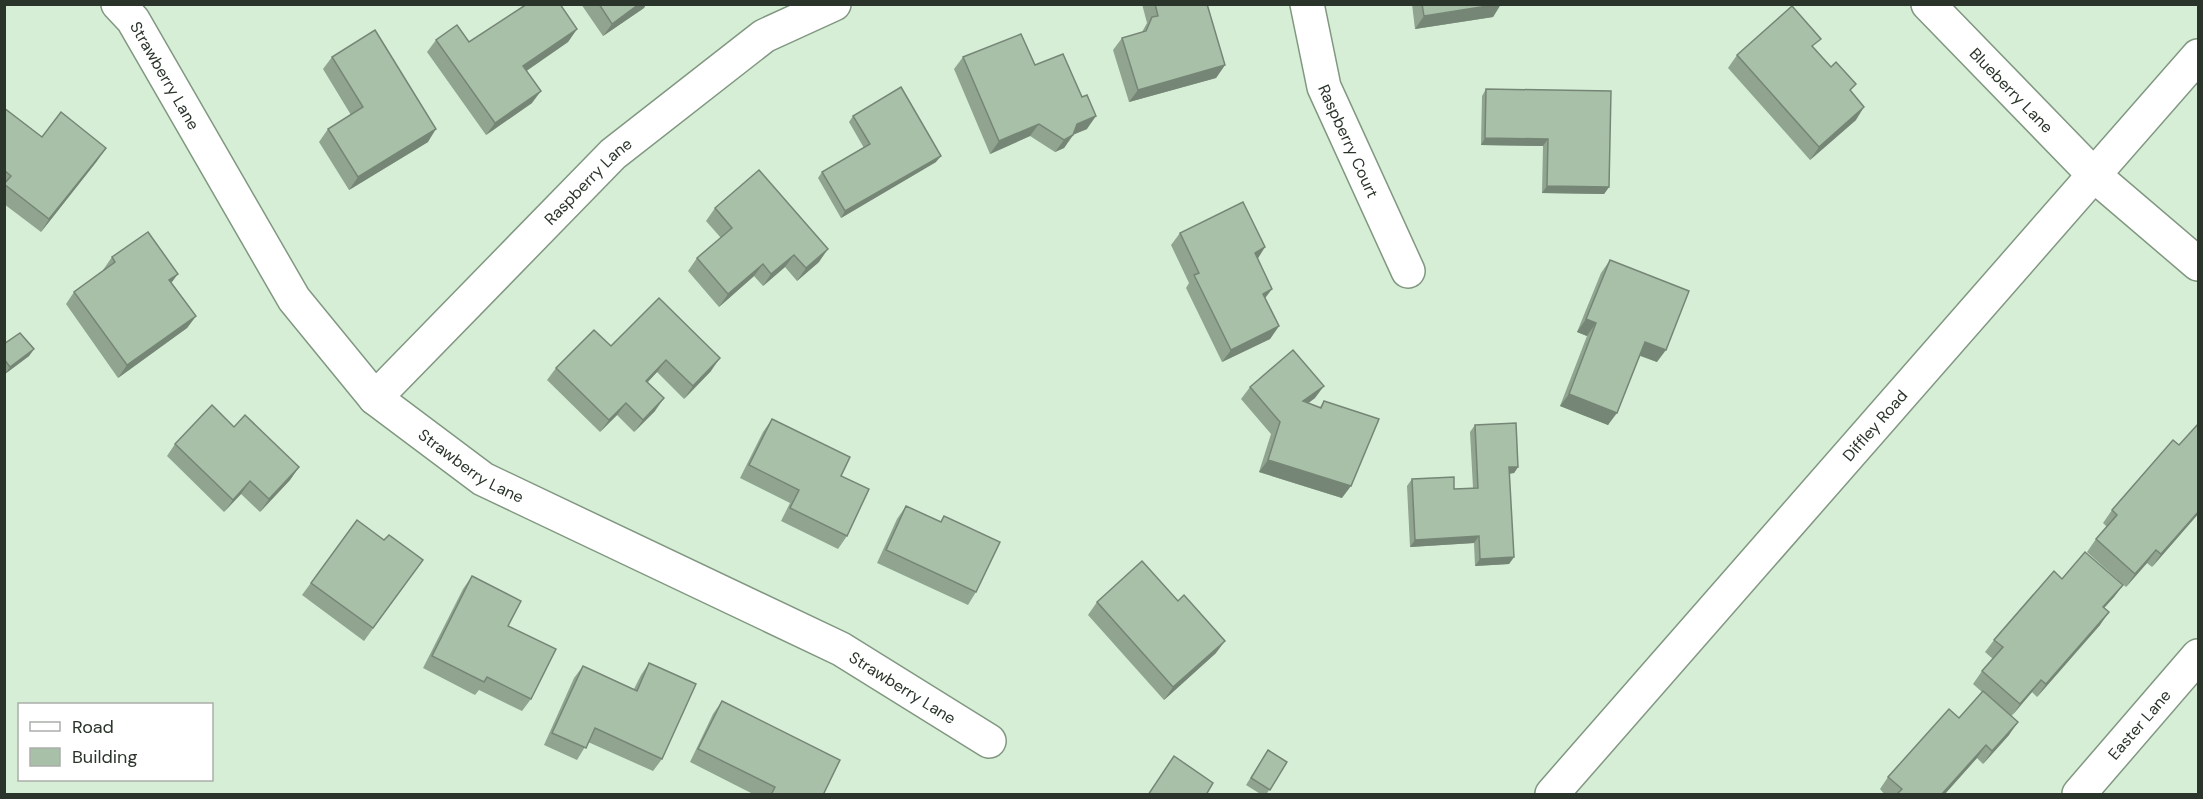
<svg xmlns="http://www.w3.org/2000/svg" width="2203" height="799" font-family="'DM Sans',sans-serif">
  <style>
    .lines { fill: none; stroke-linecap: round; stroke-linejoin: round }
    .street-casing { stroke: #819781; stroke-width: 36 }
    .secondary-casing { stroke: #819781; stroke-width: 36 }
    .street { stroke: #fff; stroke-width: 33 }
    .secondary { stroke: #fff; stroke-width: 33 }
    .wall { fill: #90a490 }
    .shaded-wall { fill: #768676 }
    .building { fill: #a8bfa8; stroke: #768676; stroke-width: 1.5 }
    .labels { text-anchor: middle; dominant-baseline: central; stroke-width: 5; stroke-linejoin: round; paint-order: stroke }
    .street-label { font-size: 16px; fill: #2b342b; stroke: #fff }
  </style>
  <rect width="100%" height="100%" fill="#d6eed6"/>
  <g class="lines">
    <defs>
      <g id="street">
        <path id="s1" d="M118,4L133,20L294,299L375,398L483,479L841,649L989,741"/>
        <path id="s2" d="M1307,4L1324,87L1408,271"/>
        <path id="s3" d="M1928,4L2095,176L2198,264"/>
        <path id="s4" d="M375,398L613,154L764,36L834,4"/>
        <path id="s5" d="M2079,794L2198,656"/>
      </g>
      <g id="secondary">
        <path id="s6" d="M1552,794L2198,56"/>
      </g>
    </defs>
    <use href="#street" class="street-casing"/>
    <use href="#secondary" class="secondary-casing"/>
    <use href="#street" class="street"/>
    <use href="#secondary" class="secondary"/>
  </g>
  <g class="wall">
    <path d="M581,4H646L644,8L603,36Z"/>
    <path d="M1142,4H1207L1225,65L1216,78L1129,102L1113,50L1122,38L1142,32L1147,23Z"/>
    <path d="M1412,4H1501L1493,17L1415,29Z"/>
    <path d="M577,29L568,42L527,70L532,103L486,135L427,52L436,40L469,42Z"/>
    <path d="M1814,48L1851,91L1856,120L1810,160L1728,68L1737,55Z"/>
    <path d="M332,57L428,142L349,190L319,142L328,129L351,115L323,69Z"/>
    <path d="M963,57L1035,65L1087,129L1074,134L1064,148L1055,152L1030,136L990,154L954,69Z"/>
    <path d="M1486,89L1609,187L1604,194L1542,193L1543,146L1481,145L1482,96Z"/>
    <path d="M5,108L42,137L97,161L41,232L4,204Z"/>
    <path d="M853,116L936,162L841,218L818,178L822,172L864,148L849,122Z"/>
    <path d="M715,208L819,262L797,281L785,267L763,286L754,276L719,307L688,271L697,258L721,238L706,221Z"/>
    <path d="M1180,233L1265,247L1257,258L1265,298L1279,326L1270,339L1222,362L1186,288L1189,283L1171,245Z"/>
    <path d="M112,257L172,283L196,316L187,328L118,378L66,304L74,292L104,271L103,270Z"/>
    <path d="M1610,260L1657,362L1640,356L1608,425L1560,406L1587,336L1577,332L1601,273Z"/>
    <path d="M4,344L34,349L29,356L5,374L4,372Z"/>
    <path d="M611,346L711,371L684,399L657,372L648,382L655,411L634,432L617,415L600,432L547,380L556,368Z"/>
    <path d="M1250,387L1315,398L1308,403L1320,407L1324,401L1342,498L1259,472L1271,434L1241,399Z"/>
    <path d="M772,419L841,476L847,536L838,549L781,521L790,503L740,478L763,432Z"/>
    <path d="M2199,423V513L2152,567L2147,563L2126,587L2087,552L2096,539L2107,527L2103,523L2112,510L2179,445Z"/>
    <path d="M1475,425L1518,467L1514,473L1509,474L1514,557L1509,564L1475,566L1474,543L1410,547L1407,486L1412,479L1454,489L1473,488L1470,432Z"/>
    <path d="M234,427L299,467L290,480L260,512L241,494L224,512L167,456L175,444Z"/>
    <path d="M906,506L940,522L944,516L976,592L968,605L877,563L897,519Z"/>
    <path d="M357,520L384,540L423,560L364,641L302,595Z"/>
    <path d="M472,576L508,626L531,699L522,711L479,690L475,695L423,668L463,589Z"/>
    <path d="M2062,579L2123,585L2114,597L2104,608L2100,625L2037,697L2032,692L2011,716L2009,735L1983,764L1977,758L1944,795H1885L1880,789L1888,777L1959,718L1982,692L1973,684L1982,671L1993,659L1985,652L1994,640Z"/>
    <path d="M1178,601L1216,653L1164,700L1088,615L1097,602Z"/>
    <path d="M649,663L662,759L653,771L588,742L577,760L544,745L574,678L583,666L634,689L641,675Z"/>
    <path d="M722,701L823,795H755L690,762L713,714Z"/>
    <path d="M1268,750L1287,762L1266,795H1262L1246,785Z"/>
  </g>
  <g class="shaded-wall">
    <path d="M639,4H646L644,8L603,36L612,24Z"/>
    <path d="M1501,4L1493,17L1415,29L1424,16Z"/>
    <path d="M577,29L568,42L515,79L523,66Z"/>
    <path d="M1225,65L1216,78L1129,102L1138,90Z"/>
    <path d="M541,91L532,103L486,135L495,123Z"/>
    <path d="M1864,107L1856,120L1810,160L1819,147Z"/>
    <path d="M1096,116L1087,129L1068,137L1077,124Z"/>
    <path d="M1039,124L1030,136L990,154L999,141Z"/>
    <path d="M436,129L428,142L349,190L358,177Z"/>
    <path d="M1073,135L1064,148L1055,152L1064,140Z"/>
    <path d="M1485,138L1548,139L1543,146L1481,145Z"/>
    <path d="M106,148L97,161L41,232L49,219Z"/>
    <path d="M941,156L936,162L841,218L845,211Z"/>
    <path d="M1547,186L1609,187L1604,194L1542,193Z"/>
    <path d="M1265,247L1257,260L1255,253Z"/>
    <path d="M828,249L819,262L797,281L806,268Z"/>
    <path d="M794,255L785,267L763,286L771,274Z"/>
    <path d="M763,264L754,276L719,307L728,294Z"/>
    <path d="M178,274L169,286V280Z"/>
    <path d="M1272,289L1263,301V294Z"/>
    <path d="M196,316L187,328L118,378L127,365Z"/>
    <path d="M1586,319L1596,323L1587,336L1577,332Z"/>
    <path d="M1279,326L1270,339L1222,362L1231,350Z"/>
    <path d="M1645,342L1666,350L1657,362L1636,354Z"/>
    <path d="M34,349L29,356L5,374L10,367Z"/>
    <path d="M720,358L711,371L684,399L693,386Z"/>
    <path d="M666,360L657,372L637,393L646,381Z"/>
    <path d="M1324,386L1315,398L1294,414L1303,401Z"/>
    <path d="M1569,394L1617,413L1608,425L1560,406Z"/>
    <path d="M664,398L655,411L634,432L643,420Z"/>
    <path d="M626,403L617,415L600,432L609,420Z"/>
    <path d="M1268,460L1351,486L1342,498L1259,472Z"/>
    <path d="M299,467L290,480L260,512L269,499Z"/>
    <path d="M1509,467H1518L1514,473L1505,474Z"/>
    <path d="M250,481L241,494L224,512L233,500Z"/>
    <path d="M2199,511V513L2152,567L2161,554Z"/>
    <path d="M1479,536L1474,543L1410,547L1415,540Z"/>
    <path d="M2156,550L2147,563L2126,587L2135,574Z"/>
    <path d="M1514,557L1509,564L1475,566L1480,559Z"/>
    <path d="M2123,585L2114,597L2094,619L2103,607Z"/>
    <path d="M2109,612L2100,625L2037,697L2046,684Z"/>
    <path d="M1225,641L1216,653L1164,700L1173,687Z"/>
    <path d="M2041,680L2032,692L2011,717L2020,704Z"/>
    <path d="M2018,722L2009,735L1983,764L1992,751Z"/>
    <path d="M1986,745L1977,758L1944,795H1941Z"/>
  </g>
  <g class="building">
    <path d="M527,4H560L577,29L523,66L541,91L495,123L436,40L457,25L469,42Z"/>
    <path d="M599,4H639L612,24Z"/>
    <path d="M1155,4H1207L1225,65L1138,90L1122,38L1146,31L1152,17L1158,16Z"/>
    <path d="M1422,4H1500L1424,16Z"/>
    <path d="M1792,6L1821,39L1812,46L1831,67L1836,62L1856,84L1850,90L1864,107L1819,147L1737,55Z"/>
    <path d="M375,30L436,129L358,177L328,129L363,107L332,57Z"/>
    <path d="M1021,34L1035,65L1063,54L1082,97L1087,95L1096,116L1077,124L1073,135L1064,140L1039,124L999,141L963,57Z"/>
    <path d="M901,87L941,156L845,211L822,172L870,144L853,116Z"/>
    <path d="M1486,89L1611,91L1609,187L1547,186L1548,139L1485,138Z"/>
    <path d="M4,108L42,137L61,112L106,148L49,219L4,184L11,176L4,170Z"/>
    <path d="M759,170L828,249L806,268L794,255L771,274L763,264L728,294L697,258L732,228L715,208Z"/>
    <path d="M1243,202L1265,247L1255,253L1272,289L1263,294L1279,326L1231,350L1194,275L1199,273L1180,233Z"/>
    <path d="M148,232L178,274L169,280L196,316L127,365L74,292L115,262L112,257Z"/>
    <path d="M1610,260L1689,291L1666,350L1645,342L1617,413L1569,394L1596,323L1586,319Z"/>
    <path d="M659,298L720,358L693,386L666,360L646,381L664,398L643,420L626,403L609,420L556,368L594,330L611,346Z"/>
    <path d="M20,333L34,349L10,367L4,359V344Z"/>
    <path d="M1293,350L1324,386L1303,401L1321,408L1324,401L1379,419L1351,486L1268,460L1280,422L1250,387Z"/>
    <path d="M212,405L234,427L245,415L299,467L269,499L250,481L233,500L175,444Z"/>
    <path d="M772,419L850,457L841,476L869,489L847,536L790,508L799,490L749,465Z"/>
    <path d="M1516,423L1518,467H1509L1514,557L1480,559L1479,536L1415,540L1412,479L1454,477V489L1478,488L1475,425Z"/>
    <path d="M2199,423V511L2161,554L2156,550L2135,574L2096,539L2117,515L2112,510L2173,440L2179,445Z"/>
    <path d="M906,506L941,522L944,516L1000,542L976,592L886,550Z"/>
    <path d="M357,520L384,540L389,535L423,560L373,628L311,583Z"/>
    <path d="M2085,552L2123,585L2103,607L2109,612L2046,684L2041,680L2020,704L1982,671L2003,647L1994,640L2054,571L2062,579Z"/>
    <path d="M1142,561L1178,601L1184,595L1225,641L1173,687L1097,602Z"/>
    <path d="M472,576L521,601L508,626L556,649L531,699L487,677L484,682L432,656Z"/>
    <path d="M649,663L696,684L662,759L595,728L586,748L552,733L583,666L637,691Z"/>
    <path d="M1983,691L2018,722L1992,751L1986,745L1941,795H1896L1902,789L1888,777L1949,709L1959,718Z"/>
    <path d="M722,701L840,760L823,795H771L775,787L698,749Z"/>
    <path d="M1268,750L1287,762L1270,790L1251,778Z"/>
    <path d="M1174,756L1213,783L1206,795H1148Z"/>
  </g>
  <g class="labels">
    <g class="street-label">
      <text stroke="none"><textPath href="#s1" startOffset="86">Strawberry Lane</textPath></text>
      <text stroke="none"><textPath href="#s3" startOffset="120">Blueberry Lane</textPath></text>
      <text stroke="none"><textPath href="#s2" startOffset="144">Raspberry Court</textPath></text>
      <text stroke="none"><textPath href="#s4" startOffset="304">Raspberry Lane</textPath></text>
      <text stroke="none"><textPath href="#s6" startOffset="490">Diffley Road</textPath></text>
      <text stroke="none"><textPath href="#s1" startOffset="590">Strawberry Lane</textPath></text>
      <text stroke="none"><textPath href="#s1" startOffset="1076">Strawberry Lane</textPath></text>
      <text stroke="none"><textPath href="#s5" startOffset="92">Easter Lane</textPath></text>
    </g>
  </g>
  <rect width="2203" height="799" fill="none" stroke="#2b342b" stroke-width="12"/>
  <rect x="18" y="703" width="195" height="78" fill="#ffffff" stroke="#aaaeaa" stroke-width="1.5"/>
  <rect x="30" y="722" width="30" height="9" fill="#ffffff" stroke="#aaaeaa" stroke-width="1.5"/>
  <text x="72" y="733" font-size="18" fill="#2b342b">Road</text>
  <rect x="30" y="748" width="30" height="18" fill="#a8bfa8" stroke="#aaaeaa" stroke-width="1.5"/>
  <text x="72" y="763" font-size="18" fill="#2b342b">Building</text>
</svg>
